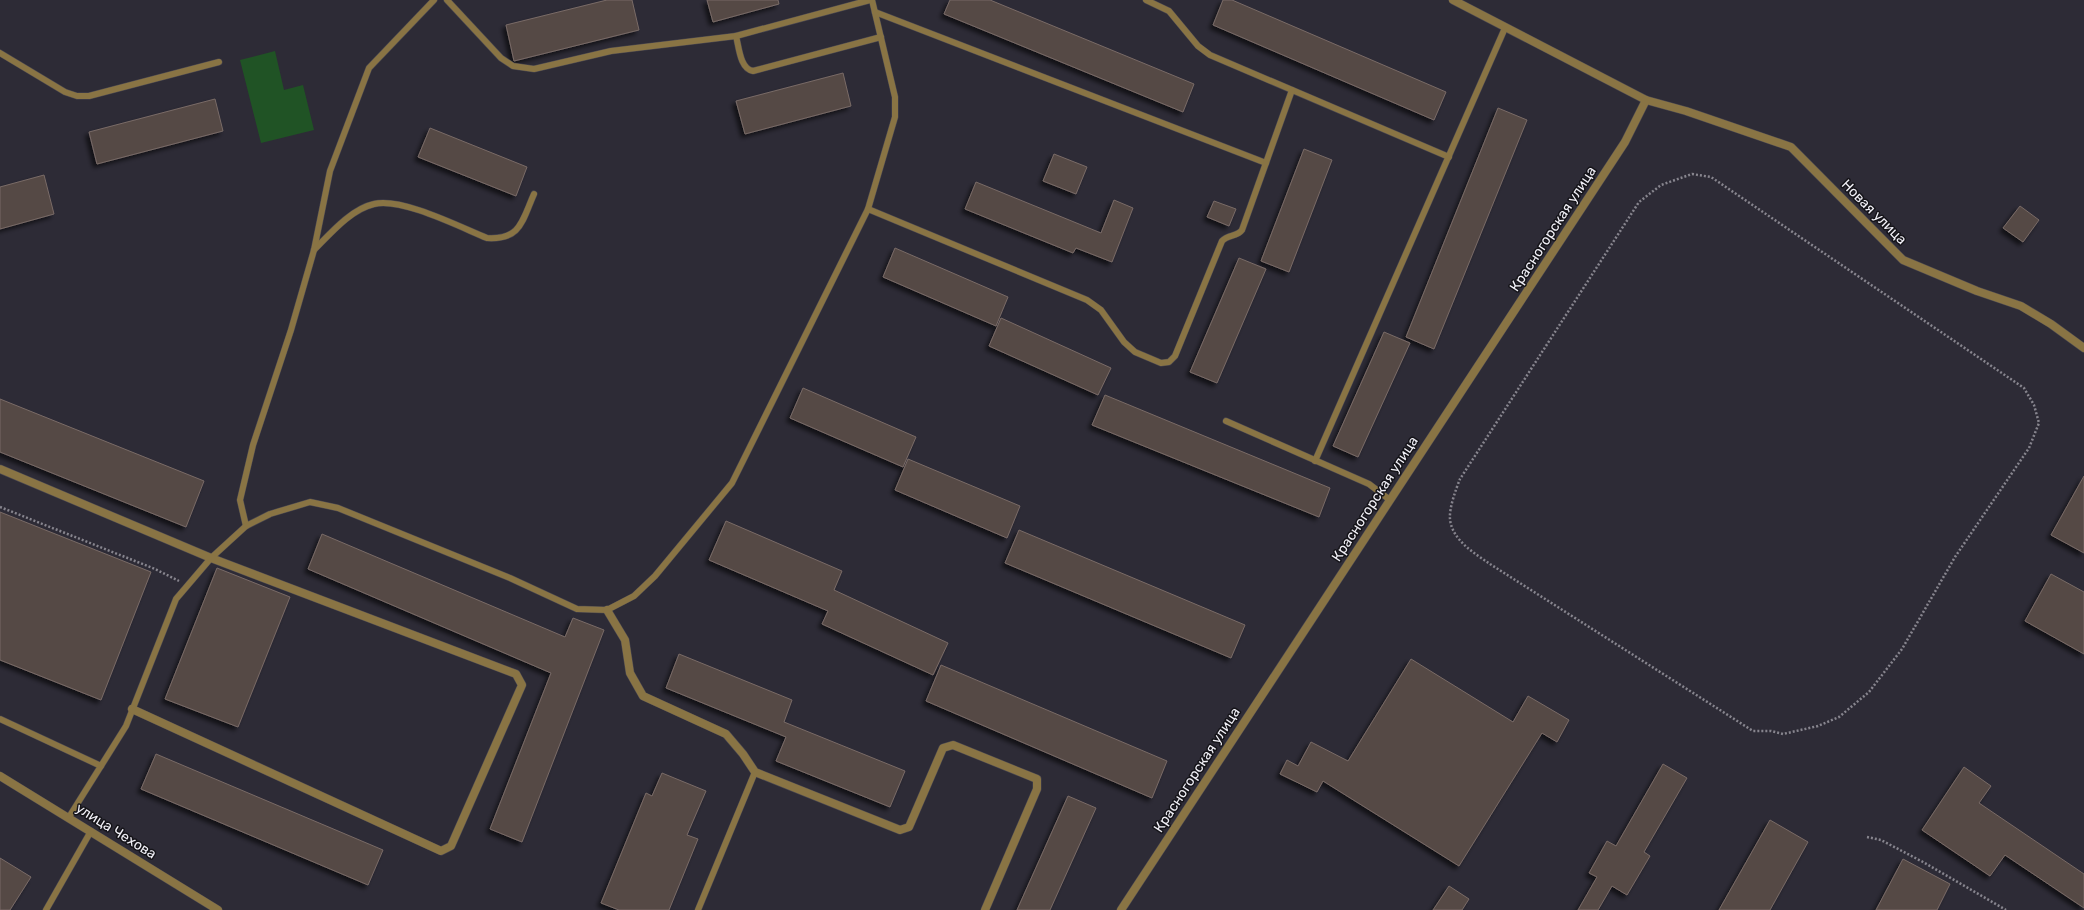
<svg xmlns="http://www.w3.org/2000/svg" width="2084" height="910" font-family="Rubik,sans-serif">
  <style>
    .green { fill: #205325 }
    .building { fill: #554844; stroke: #796b67; filter: url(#shadow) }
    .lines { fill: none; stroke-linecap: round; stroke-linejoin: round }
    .service-casing { stroke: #494751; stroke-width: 7 }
    .minor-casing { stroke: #494751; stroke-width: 9 }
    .tertiary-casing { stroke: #494751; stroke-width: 9 }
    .path { stroke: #87858e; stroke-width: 2.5; stroke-dasharray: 2 2; stroke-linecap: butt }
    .service { stroke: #897444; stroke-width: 6 }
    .minor { stroke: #897444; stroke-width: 8 }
    .tertiary { stroke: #897444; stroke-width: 8 }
    .labels { text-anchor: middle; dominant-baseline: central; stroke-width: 3; stroke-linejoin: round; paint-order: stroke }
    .street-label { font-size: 14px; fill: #f2f1f8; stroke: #151419 }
  </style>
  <defs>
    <filter id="shadow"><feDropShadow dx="-3.5" dy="3.5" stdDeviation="2" flood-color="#0009"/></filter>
  </defs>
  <rect width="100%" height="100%" fill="#2d2b36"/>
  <path class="green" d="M275,51L284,90L303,85L314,130L261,143L240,60Z"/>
  <g class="building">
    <path d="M607,0H632L639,30L514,61L506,25Z"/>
    <path d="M707,0H778L779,4L713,22Z"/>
    <path d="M950,0H990L1194,84L1183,112L944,14Z"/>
    <path d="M1223,0H1232L1446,92L1434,120L1213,25Z"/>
    <path d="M843,73L851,106L745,134L736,101Z"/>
    <path d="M215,99L223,131L97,164L89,132Z"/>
    <path d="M1498,108L1527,120L1434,349L1406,337Z"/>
    <path d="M430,128L527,167L516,196L418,157Z"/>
    <path d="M1304,149L1332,160L1289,272L1261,261Z"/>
    <path d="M1054,154L1087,167L1076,194L1043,181Z"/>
    <path d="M44,175L54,214L0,229V187Z"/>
    <path d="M976,182L1101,233L1114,200L1133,208L1112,262L1076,248L1073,253L965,209Z"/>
    <path d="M1214,201L1236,209L1229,226L1207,217Z"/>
    <path d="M2020,206L2039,220L2023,242L2003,228Z"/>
    <path d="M895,248L1008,297L996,326L883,277Z"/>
    <path d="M1239,258L1266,269L1217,383L1190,372Z"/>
    <path d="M1001,318L1111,368L1098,395L989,346Z"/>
    <path d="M1384,332L1410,343L1358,457L1333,446Z"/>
    <path d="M803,388L916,437L903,467L790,418Z"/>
    <path d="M1105,395L1330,488L1319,517L1092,425Z"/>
    <path d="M0,399L204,481L186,527L0,452Z"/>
    <path d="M908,459L1020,506L1007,538L895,490Z"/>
    <path d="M2084,476V553L2051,535Z"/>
    <path d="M0,512L151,572L101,700L0,660Z"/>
    <path d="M726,521L842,571L834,590L948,643L933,675L822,624L828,611L709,560Z"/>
    <path d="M1019,530L1245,625L1231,658L1005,563Z"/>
    <path d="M322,534L565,637L573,618L604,630L522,842L490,829L551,673L308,569Z"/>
    <path d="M217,568L290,597L238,727L165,699Z"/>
    <path d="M2051,574L2084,592V654L2025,621Z"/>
    <path d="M679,654L792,700L784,722L905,771L890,807L776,761L786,737L666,688Z"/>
    <path d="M1411,659L1513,722L1528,696L1569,720L1557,742L1542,733L1459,866L1323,781L1317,792L1280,774L1287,760L1298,766L1311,742L1348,761Z"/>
    <path d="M941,665L1167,761L1152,798L926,701Z"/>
    <path d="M156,754L383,850L368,885L141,789Z"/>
    <path d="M1663,764L1687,778L1644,852L1650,856L1627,895L1612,886L1598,910H1578L1597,877L1589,873L1607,841L1616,846Z"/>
    <path d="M1964,767L1991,786L1979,803L2084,874V908L2005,855L1990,876L1922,830Z"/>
    <path d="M662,773L706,791L687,835L698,839L669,910H619L601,903L646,793L652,796Z"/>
    <path d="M1068,796L1096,808L1050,910H1017Z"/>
    <path d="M1770,820L1808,842L1770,910H1719Z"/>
    <path d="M0,858L31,877L10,910H0Z"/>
    <path d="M1903,859L1950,884L1937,910H1876Z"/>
    <path d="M1449,886L1469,899L1462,910H1433Z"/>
  </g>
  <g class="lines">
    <defs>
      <g id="service">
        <path d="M447,0L501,58L513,66L534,69L611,51L736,36"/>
        <path d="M870,0L736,36C739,47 740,69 753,71L881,37"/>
        <path d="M1146,0L1169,11L1198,46L1210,55L1449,157"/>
        <path d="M875,12L1266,163"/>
        <path d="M0,53L65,92L77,96H89L219,62"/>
        <path d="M868,209L1087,300L1101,310L1124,342L1135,352L1161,363L1169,362L1175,356L1222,241C1228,234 1237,237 1242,230L1292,90"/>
        <path d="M314,250C330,234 351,209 374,204C401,197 460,227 487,238C521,240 522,221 534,194"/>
        <path d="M1226,421L1369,484L1390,500"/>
        <path d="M1315,461L1505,28"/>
        <path d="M246,526L240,500L253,445L291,330L314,250L330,171L369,68L434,0"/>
        <path d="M0,719L101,766"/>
        <path d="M69,817L126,726L176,599L211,558L246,526L270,514L310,502L338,508L510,578L577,609L607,610L634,596L655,576L732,483L868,209L895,117V97L872,0"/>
        <path d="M46,910L91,831"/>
        <path d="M698,910L755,772"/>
      </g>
      <g id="minor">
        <path d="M1453,0L1646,100L1686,111L1791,147L1903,260L1977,291L2021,306L2051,324L2084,348"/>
        <path d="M0,469L211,558L516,674L522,685L451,846L441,851L132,709"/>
        <path d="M607,610L625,640L630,673L643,696L726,734L743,754L755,772L900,830L909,827L943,748L953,745L1037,779V789L985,910"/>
        <path d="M1121,910L1625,142L1646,100"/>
      </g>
      <path id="tertiary" d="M0,776L218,910"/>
    </defs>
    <use href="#service" class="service-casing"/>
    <use href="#minor" class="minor-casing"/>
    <use href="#tertiary" class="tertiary-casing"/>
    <g class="path">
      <path d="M1692,174L1711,177L2024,388L2034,405L2039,423L2029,448L1955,557L1902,649L1869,692L1839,717L1818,726L1783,734L1771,731H1753L1490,564C1474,553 1452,540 1450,519C1449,508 1456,489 1460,479L1639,202L1661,185Z"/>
      <path d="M0,507L155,569L179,581"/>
      <path d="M1867,837L1881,840L1923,862L2006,910"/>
    </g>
    <use href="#service" class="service"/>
    <use href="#minor" class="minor"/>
    <use href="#tertiary" class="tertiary"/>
  </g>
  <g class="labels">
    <g class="street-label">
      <text transform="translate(1874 212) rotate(45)">Новая улица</text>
      <text transform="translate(1553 229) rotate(-57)">Красногорская улица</text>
      <text transform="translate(1375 499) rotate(-57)">Красногорская улица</text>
      <text transform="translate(1197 770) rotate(-57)">Красногорская улица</text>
      <text transform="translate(116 831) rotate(32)">улица Чехова</text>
    </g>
  </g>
</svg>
